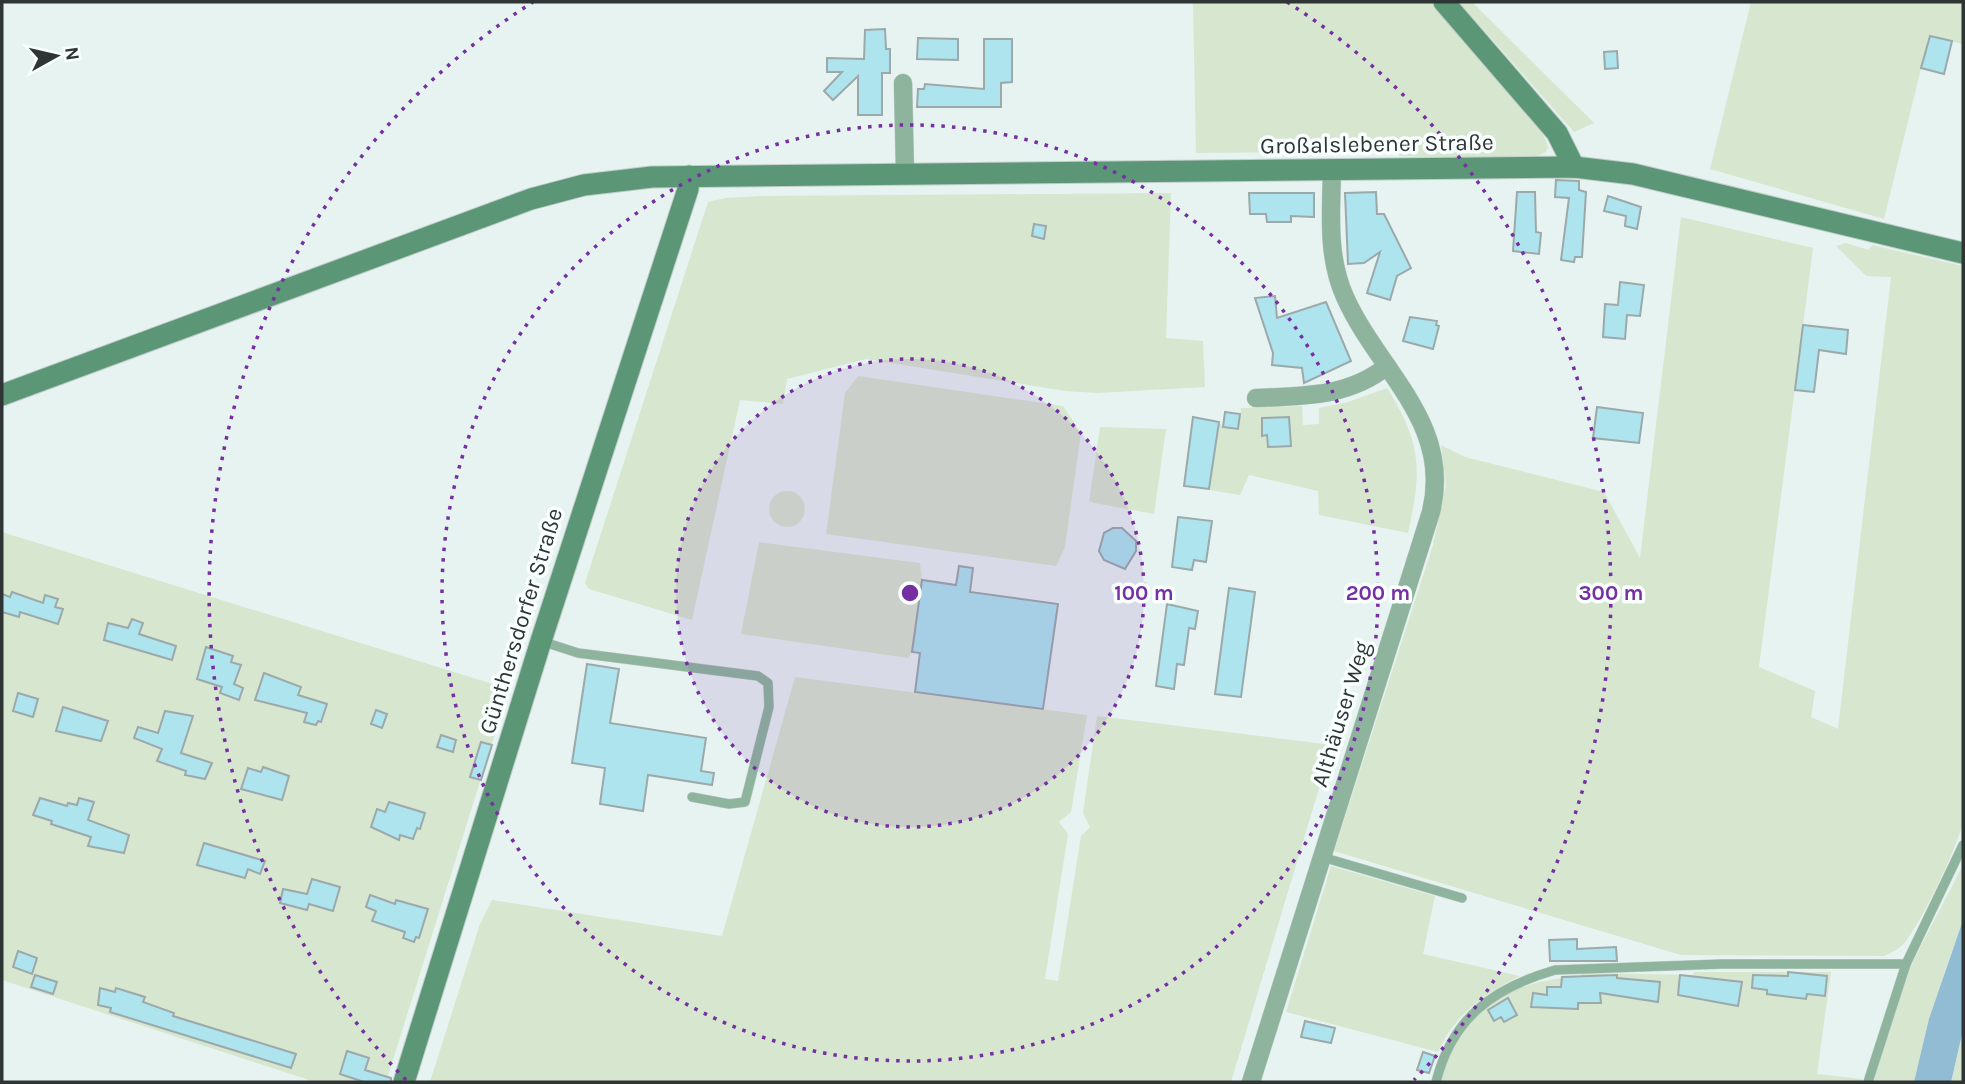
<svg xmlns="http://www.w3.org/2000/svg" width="1965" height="1084" font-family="Karla,sans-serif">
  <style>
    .green { fill: #d7e6cf }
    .water { fill: #92bbd4 }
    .building { fill: #aee4ee; stroke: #9ca9ab; stroke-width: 2 }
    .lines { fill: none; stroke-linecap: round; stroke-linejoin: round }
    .lane-casing { stroke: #c1cdcb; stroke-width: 10 }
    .street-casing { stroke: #c1cdcb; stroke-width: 19 }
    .secondary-casing { stroke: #c1cdcb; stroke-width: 23 }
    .lane { stroke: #8eb49e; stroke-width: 9 }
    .street { stroke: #8eb49e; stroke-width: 18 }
    .secondary { stroke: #5b9777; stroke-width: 21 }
    .ring { fill: none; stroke: #762fa2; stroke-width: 3.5; stroke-dasharray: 3.5 7 }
    .labels { text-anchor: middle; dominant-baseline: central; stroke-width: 7; stroke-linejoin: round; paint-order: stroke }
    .street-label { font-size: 23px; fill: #2f3434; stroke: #f9fffe }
    .centre { fill: #762fa2; stroke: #f9fffe; stroke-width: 3.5 }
    .ring-label { font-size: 21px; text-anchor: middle; font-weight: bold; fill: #762fa2; stroke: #f9fffe; stroke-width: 7; stroke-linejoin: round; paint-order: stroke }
  </style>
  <rect width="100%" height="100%" fill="#e6f3f1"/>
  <g class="green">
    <path d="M1193,2H1432C1459,32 1541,113 1548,148L1546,152L1529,160L1399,156L1398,151L1196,153Z"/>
    <path d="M1459,2H1472L1594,123L1574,132Z"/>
    <path d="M1751,2H1963V44L1929,36L1884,219L1710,169Z"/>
    <path d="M1171,193L1166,338L1203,341L1205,387L1097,393L1065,391L866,359L787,379L783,404L740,400L692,620L589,589L585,583L708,202L725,198L760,196Z"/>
    <path d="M1681,217L1813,248L1759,667L1815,691L1811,717L1838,729L1891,277L1866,276L1836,246L1846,243L1869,250L1872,245L1963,266V822C1957,848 1923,919 1906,941C1900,949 1893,952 1884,956L1681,955L1334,851L1433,545L1446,485L1441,445L1465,457L1604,492L1640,558Z"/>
    <path d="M858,376L1063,406L1081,433L1065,547L1056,566L826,534L845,393Z"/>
    <path d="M1387,388C1422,444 1422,470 1408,533L1319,515L1318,491L1249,475L1240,495L1209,490L1219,422L1223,427L1238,429L1241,408L1302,406L1303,425L1319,424V408L1348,402Z"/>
    <path d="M1100,427L1166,429L1154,514L1089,502Z"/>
    <circle cx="787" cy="509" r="18"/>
    <path d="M2,532L509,689L386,1082H315L2,980Z"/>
    <path d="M759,542L920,563L922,580L912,652L908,658L741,634Z"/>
    <path d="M795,677L1087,715L1071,812L1059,822L1068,834L1045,979L1058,981L1081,836L1090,827L1083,813L1097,716L1332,745L1231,1082H430L480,924L492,900L722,936Z"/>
    <path d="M1963,865V920L1945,971L1914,1082H1871L1910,967Z"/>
    <path d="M1331,866L1435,896L1423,954L1520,976C1484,994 1454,1015 1438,1052L1286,1012Z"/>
    <path d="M1694,972H1831L1817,1074L1862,1079V1082H1440C1461,1012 1508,979 1581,977V973L1693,975Z"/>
    <path d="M1963,1030V1082H1951Z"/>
  </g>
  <path class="water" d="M1963,920V1030L1951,1082H1914L1929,1019Z"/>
  <g class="building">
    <path d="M885,29L886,49H890V73H882V115H858V76L833,100L824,91L842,72H827V58L864,59L865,30Z"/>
    <path d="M1930,36L1952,41L1944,74L1921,68Z"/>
    <path d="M918,38L958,39V60L917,59Z"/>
    <path d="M984,39H1012V82L1001,83V107H917L918,89H924L925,84L984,89Z"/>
    <path d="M1617,51L1618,68L1605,69L1604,52Z"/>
    <path d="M1556,180L1579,181V190L1586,192L1582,257H1575L1574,262L1561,260L1569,198L1555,197Z"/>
    <path d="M1376,192L1377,214H1384L1411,268L1397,276L1390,300L1367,293L1380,252L1364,263L1348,264L1345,193Z"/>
    <path d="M1517,192H1535L1536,232L1541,233L1539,254L1513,251Z"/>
    <path d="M1249,193H1314V217L1291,216V222H1267L1266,214H1250Z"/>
    <path d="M1608,196L1641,207L1637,229L1625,226L1626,216L1604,211Z"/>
    <path d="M1034,224L1046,226L1044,239L1032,236Z"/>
    <path d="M1620,282L1644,285L1640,316L1627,315L1625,339L1603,337L1605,304L1618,305Z"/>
    <path d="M1275,296L1277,318L1326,302L1351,361L1304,383L1302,368L1272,365L1273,353L1255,298Z"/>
    <path d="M1410,317L1437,321L1436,325L1439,326L1433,349L1403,341Z"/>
    <path d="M1803,325L1848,330L1846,354L1819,350L1814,392L1795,390Z"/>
    <path d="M1597,407L1643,413L1639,443L1593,438Z"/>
    <path d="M1225,412L1240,414L1238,429L1223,427Z"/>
    <path d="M1193,417L1219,422L1209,489L1184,486Z"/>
    <path d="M1289,417L1291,446L1268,447L1267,435L1262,436V418Z"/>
    <path d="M1178,517L1212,521L1206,562L1194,560L1192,570L1172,567Z"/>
    <path d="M1113,528H1122L1136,541V551L1125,569L1104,560L1099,551L1104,533Z"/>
    <path d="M959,566L973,568L970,592L1058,604L1043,709L915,692L920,653L912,652L922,580L956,585Z"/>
    <path d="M1229,588L1255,592L1241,697L1215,694Z"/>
    <path d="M12,592L43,603L45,595L58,599L55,607L63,609L58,624L20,612L19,617L2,612V594L10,597Z"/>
    <path d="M1167,604L1198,611L1195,629L1189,628L1184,665L1177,664L1174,689L1156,686Z"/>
    <path d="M132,619L143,623L139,634L176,646L172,660L104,640L108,623L128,628Z"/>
    <path d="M206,647L233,656L231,662L241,665L234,684L243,688L239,700L220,693L222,687L197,679Z"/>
    <path d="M587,664L619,669L610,723L706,738L701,771L714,773L712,785L648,775L643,811L600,804L605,768L572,763Z"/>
    <path d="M264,673L301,687L298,695L327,704L321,722L318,721L316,725L304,722L307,713L255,700Z"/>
    <path d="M18,693L38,699L33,717L13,711Z"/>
    <path d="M63,707L108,721L101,741L56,731Z"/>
    <path d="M376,710L387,714L382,728L371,724Z"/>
    <path d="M165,711L193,716L181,753L212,763L205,779L185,775L186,771L157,761L162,749L134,738L138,727L158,733Z"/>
    <path d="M441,735L456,740L453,752L437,747Z"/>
    <path d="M481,742L492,745L481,780L470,777Z"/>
    <path d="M263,767L289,776L282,800L241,789L248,768L261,772Z"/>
    <path d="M40,798L67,806L68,803L77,805L79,798L94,802L88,820L129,835L124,853L88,846L91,837L51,824L52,821L33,815Z"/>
    <path d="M389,802L425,813L420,829L417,828L413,839L400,835L399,840L371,827L377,809L385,812Z"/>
    <path d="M204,843L265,861L260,874L248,869L245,878L197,865Z"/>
    <path d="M312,879L340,887L333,911L309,904L307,910L280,903L283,889L307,894Z"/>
    <path d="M370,895L395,904L396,900L428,909L419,938L416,937L414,942L403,938L405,932L372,921L376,911L366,907Z"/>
    <path d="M1577,939V949L1616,947L1617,961H1550L1549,940Z"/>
    <path d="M18,951L37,958L32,974L13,967Z"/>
    <path d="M1788,972L1827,976L1825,996L1807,994L1806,999L1767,994V990L1752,988L1753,975L1788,976Z"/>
    <path d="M35,975L57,982L53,994L31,987Z"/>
    <path d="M1617,975V978L1660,982L1658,1002L1600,993L1601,1003H1578V1009L1531,1007L1533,993L1547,995V987H1561L1562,977Z"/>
    <path d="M1680,975L1742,982L1738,1006L1678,995Z"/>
    <path d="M100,988L115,992L116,988L145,997L143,1002L174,1013L173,1016L296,1054L291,1068L110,1012L111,1008L98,1005Z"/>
    <path d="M1508,998L1517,1015L1504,1022L1501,1017L1494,1021L1488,1010Z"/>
    <path d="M1305,1021L1335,1028L1331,1043L1301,1037Z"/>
    <path d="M347,1051L369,1058L365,1070L391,1078V1082H364L340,1074Z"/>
    <path d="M1423,1052L1435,1056L1429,1073L1417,1070Z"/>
  </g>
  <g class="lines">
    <defs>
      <g id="lane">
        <path d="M541,641L578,653L758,676L768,683L769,707L745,802L729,804L692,797"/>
        <path d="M1322,857L1462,898"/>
        <path d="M1436,1082C1452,1018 1493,988 1555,970L1722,964H1906"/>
        <path d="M1868,1082L1906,964L1963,845"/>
      </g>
      <g id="street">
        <path d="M903,83L905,174"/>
        <path d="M1256,398C1303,396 1349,397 1387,366"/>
        <path d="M1251,1082L1431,512C1453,423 1378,371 1345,297C1327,257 1331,214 1332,171"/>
      </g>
      <g id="secondary">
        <path d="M1444,2L1557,133L1574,167"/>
        <path d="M2,395L531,199L584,185L652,177L1574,167L1633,174L1963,253"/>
        <path d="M404,1082L541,641L688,189L689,176"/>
      </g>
    </defs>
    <use href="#lane" class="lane-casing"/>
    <use href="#street" class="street-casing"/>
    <use href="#secondary" class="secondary-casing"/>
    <use href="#lane" class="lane"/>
    <use href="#street" class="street"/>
    <use href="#secondary" class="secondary"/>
  </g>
  <circle cx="910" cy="593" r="234" fill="#762fa2" fill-opacity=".12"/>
  <g class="ring">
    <circle cx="910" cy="593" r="234"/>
    <circle cx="910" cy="593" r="468"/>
    <path d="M406 1080A701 701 0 0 1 533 2M1287 2A701 701 0 0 1 1414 1080"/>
  </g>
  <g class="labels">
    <g class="street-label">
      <text transform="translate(1377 144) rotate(-1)">Großalslebener Straße</text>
      <text transform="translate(521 621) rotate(-73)">Günthersdorfer Straße</text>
      <text transform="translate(1341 714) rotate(-73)">Althäuser Weg</text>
    </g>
  </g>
  <circle cx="910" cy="593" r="10" class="centre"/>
  <g class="ring-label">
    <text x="1144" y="600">100 m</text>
    <text x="1378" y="600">200 m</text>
    <text x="1611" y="600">300 m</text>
  </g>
  <rect width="1965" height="1084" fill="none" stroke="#2f3434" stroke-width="7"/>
  <g transform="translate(56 56) rotate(82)" stroke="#f9fffe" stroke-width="5" paint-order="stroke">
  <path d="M0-5L12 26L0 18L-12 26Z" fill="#2f3434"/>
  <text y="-10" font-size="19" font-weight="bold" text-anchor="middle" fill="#2f3434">N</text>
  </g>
</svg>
